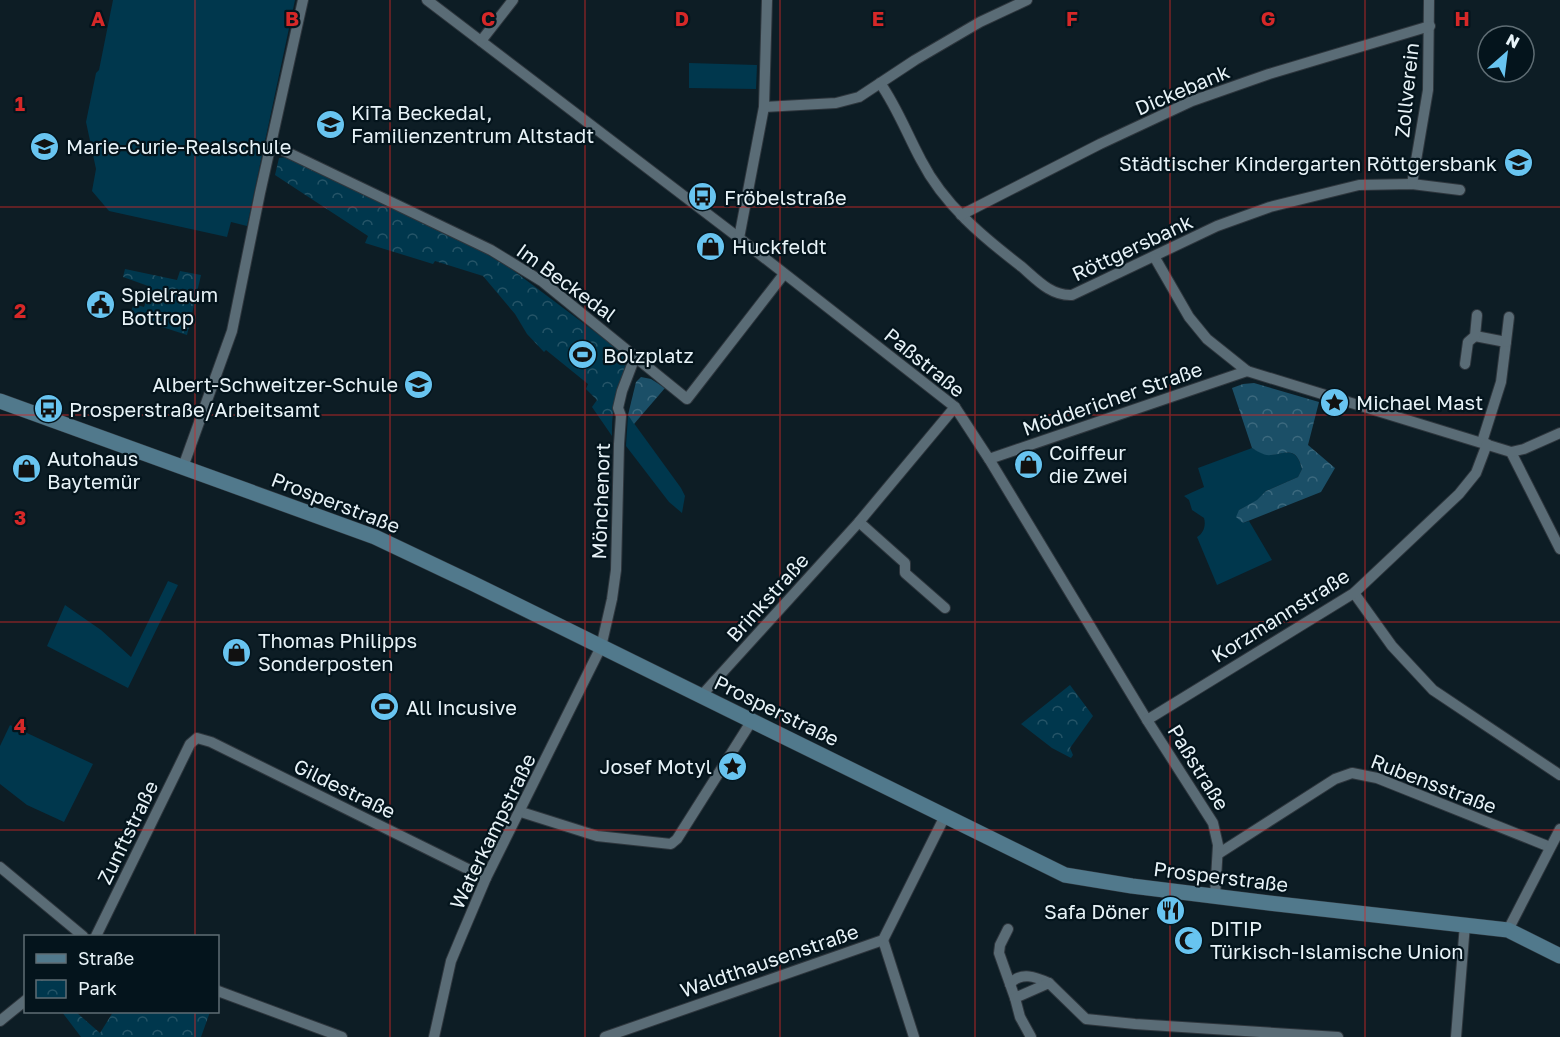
<svg xmlns="http://www.w3.org/2000/svg" width="1560" height="1037" font-family="'Golos Text',sans-serif">
  <style>
    .green { fill: #00374d }
    .forest { fill: url(#forest-crowns) }
    .park { fill: url(#park-crowns) }
    .lines { fill: none; stroke-linecap: round; stroke-linejoin: round }
    .street-casing { stroke: #2e363d; stroke-width: 12 }
    .secondary-casing { stroke: #2e363d; stroke-width: 16 }
    .street { stroke: #5a6c76; stroke-width: 10 }
    .secondary { stroke: #51798c; stroke-width: 15 }
    .grid { fill: none; stroke: #d62828; stroke-width: 1.5; stroke-opacity: 0.55 }
    .labels { text-anchor: middle; dominant-baseline: central; stroke-width: 4.5; stroke-linejoin: round; paint-order: stroke }
    .street-label { font-size: 20px; fill: #e7f2f7; stroke: #04141c }
    .poi-label { font-size: 20px; fill: #e7f2f7; stroke: #04141c; text-anchor: start }
    .grid-label { font-size: 20px; text-anchor: middle; font-weight: bold; fill: #d62828; stroke: #04141c; stroke-width: 4.5; stroke-linejoin: round; paint-order: stroke }
  </style>
  <defs>
    <pattern id="forest-crowns" width="20" height="18" patternUnits="userSpaceOnUse" patternTransform="scale(1.5)"><rect width="20" height="18" fill="#1b4f67"/><path d="M2 6a3 3 0 1 1 6 0M12 15a3 3 0 1 1 6 0" fill="none" stroke="#3c697e"/></pattern>
    <pattern id="park-crowns" width="20" height="18" patternUnits="userSpaceOnUse" patternTransform="scale(1.5)"><rect width="20" height="18" fill="#00374d"/><path d="M2 6a3 3 0 1 1 6 0M12 15a3 3 0 1 1 6 0" fill="none" stroke="#255467"/></pattern>
  </defs>
  <rect width="100%" height="100%" fill="#0d1d25"/>
  <g class="green">
    <path d="M113,0H295L247,226L231,222L227,237L109,211L92,191L96,169L86,122L96,73L99,70Z"/>
    <path d="M689,63L757,65L756,89L689,88Z"/>
    <path d="M628,415L681,488L685,496L682,513L669,502L626,446Z"/>
    <path d="M1252,448C1256,450 1261,453 1266,454C1281,458 1295,441 1302,469L1298,477L1266,491L1258,500L1239,510L1243,523L1249,521L1272,560L1217,585L1197,537C1204,533 1206,525 1204,518L1192,510L1189,500L1184,496L1204,487L1198,468Z"/>
    <path d="M168,581L178,585L128,688L47,646L65,605L101,630L131,657Z"/>
    <path d="M10,725L93,764L64,822L27,805L0,784V746Z"/>
  </g>
  <g class="forest">
    <path d="M641,377L651,379L665,388L634,424L628,415L636,382Z"/>
    <path d="M1254,383L1319,402L1308,445L1335,468L1321,492L1243,523L1236,517L1239,510L1257,500L1266,491L1298,477L1302,469C1296,445 1286,454 1271,455C1264,456 1257,451 1252,448L1232,388L1243,384Z"/>
  </g>
  <g class="park">
    <path d="M287,157L485,253L510,268L623,353L627,362C618,387 611,409 612,436L592,407L597,400L586,389L588,384L546,350L544,352L527,334L515,314L483,276L435,261L433,264L365,243L368,236L275,175L279,158Z"/>
    <path d="M125,269L177,280L180,271L201,275L187,335L125,315L131,311L134,304L144,307L151,287L123,277Z"/>
    <path d="M1070,685L1093,716L1070,748L1073,755L1071,758L1052,748L1021,724Z"/>
    <path d="M62,1012H76L100,1033L113,1012H210L201,1037H81Z"/>
  </g>
  <g class="lines">
    <defs>
      <g id="street">
        <path d="M427,0L739,238L955,407L989,459L1147,720L1213,823L1218,845L1215,896"/>
        <path d="M481,41L513,0"/>
        <path d="M880,83C897,107 907,134 921,160C944,205 983,237 1022,267C1037,280 1051,296 1072,295L1217,226L1270,207L1359,185L1412,184L1460,190"/>
        <path d="M764,107L836,103L859,97L915,60L980,22L1027,0"/>
        <path d="M272,145L491,250L543,282L687,399L784,274"/>
        <path d="M1412,184L1428,90L1429,0"/>
        <path d="M961,215L1100,144L1192,101L1269,74L1430,26"/>
        <path d="M739,238L764,107L767,0"/>
        <path d="M1155,258L1189,317L1207,339L1247,371"/>
        <path d="M1475,336L1506,342L1501,382L1482,442"/>
        <path d="M1506,342L1509,317"/>
        <path d="M1465,364L1468,342L1475,336L1477,315"/>
        <path d="M1511,452L1560,549"/>
        <path d="M989,459L1247,371L1511,452L1524,449L1560,433"/>
        <path d="M183,467L232,331L260,193L303,0"/>
        <path d="M859,522L905,563V573L945,608"/>
        <path d="M1354,593L1392,646L1433,690L1560,775"/>
        <path d="M701,696L859,522L955,407"/>
        <path d="M1147,720L1354,593L1459,494L1476,473L1487,444"/>
        <path d="M521,812L597,836L671,844L677,839L751,722"/>
        <path d="M1218,854L1335,779L1352,773L1377,778L1550,847"/>
        <path d="M0,867L83,936"/>
        <path d="M1008,929L1000,945L999,953L1015,998"/>
        <path d="M1508,930L1560,829"/>
        <path d="M96,936L190,744L197,738L211,742L486,878"/>
        <path d="M883,940L914,1037"/>
        <path d="M1010,984C1021,971 1036,977 1049,983"/>
        <path d="M218,991L342,1037"/>
        <path d="M0,1021L26,1000"/>
        <path d="M434,1037L451,961L461,937L486,878L601,647L612,599L616,570L619,444L621,416L618,408L622,391L635,357"/>
        <path d="M605,1037L883,940L945,816"/>
        <path d="M1031,1037L1020,1017L1015,998L1049,983L1086,1019L1135,1024L1338,1037"/>
        <path d="M1456,1037L1465,924"/>
      </g>
      <path id="secondary" d="M0,401L375,537L472,583L1065,875L1132,886L1269,903L1508,930L1560,956"/>
    </defs>
    <use href="#street" class="street-casing"/>
    <use href="#secondary" class="secondary-casing"/>
    <use href="#street" class="street"/>
    <use href="#secondary" class="secondary"/>
  </g>
  <path class="grid" d="M195,0V936M390,0V1037M585,0V1037M780,0V1037M975,0V1037M1170,0V1037M1365,0V1037M0,207H1560M0,415H1560M0,622H1560M0,830H1560M195,1012V1037"/>
  <defs>
    <symbol id="school-disc" viewBox="-11 -11 22 22"><circle r="9.5" fill="#68c4f0" stroke="#04141c"/><path d="M0-5L7-2L0 1L-7-2ZM-4 1L0 2.5L4 1V4Q0 6-4 4Z" fill="#111"/></symbol>
    <symbol id="bus-disc" viewBox="-11 -11 22 22"><circle r="9.5" fill="#68c4f0" stroke="#04141c"/><path d="M-5-6H5V4H4V6H2V4H-2V6H-4V4H-5ZM-3.5-4V0h7V-4ZM-3.5 1.2v1.5H-2V1.2ZM2 1.2v1.5H3.5V1.2Z" fill="#111"/></symbol>
    <symbol id="shop-disc" viewBox="-11 -11 22 22"><circle r="9.5" fill="#68c4f0" stroke="#04141c"/><path d="M-5-2.5h2.3a2.7 3.5 0 0 1 5.4 0H5L5.5 6h-11ZM-1.5-2.5h3a1.5 2.3 0 0 0-3 0Z" fill="#111"/></symbol>
    <symbol id="civic-disc" viewBox="-11 -11 22 22"><circle r="9.5" fill="#68c4f0" stroke="#04141c"/><path d="M-.6-6.5H3V-4.5H.6V-3L4-1V1h2V6H-6V1h2V-1L-.6-3ZM-1.2 2.5V6h2.4V2.5Z" fill="#111"/></symbol>
    <symbol id="stadium-disc" viewBox="-11 -11 22 22"><circle r="9.5" fill="#68c4f0" stroke="#04141c"/><path d="M0-5a6.5 5 0 1 0 0 10a6.5 5 0 1 0 0-10ZM-3.5-1.8h7v3.6h-7Z" fill="#111"/></symbol>
    <symbol id="sight-disc" viewBox="-11 -11 22 22"><circle r="9.5" fill="#68c4f0" stroke="#04141c"/><path d="M0-6L1.8-2.2L6-1.7L2.9 1.2L3.7 5.4L0 3.3L-3.7 5.4L-2.9 1.2L-6-1.7L-1.8-2.2Z" fill="#111"/></symbol>
    <symbol id="restaurant-disc" viewBox="-11 -11 22 22"><circle r="9.5" fill="#68c4f0" stroke="#04141c"/><path d="M-5-6h1v4h1v-4h1v4h1v-4h1v5L-1.5 .5V6h-2V.5L-5-1ZM5-6V6H3V1.5H1.5Q1.5-4 5-6Z" fill="#111"/></symbol>
    <symbol id="mosque-disc" viewBox="-11 -11 22 22"><circle r="9.5" fill="#68c4f0" stroke="#04141c"/><path d="M3.5-4.9A6 6 0 1 0 3.5 4.9A5 5 0 1 1 3.5-4.9Z" fill="#111"/></symbol>
  </defs>
  <g fill-rule="evenodd">
    <use href="#school-disc" x="314" y="108" width="33" height="33"/>
    <use href="#school-disc" x="28" y="130" width="33" height="33"/>
    <use href="#school-disc" x="1502" y="146" width="33" height="33"/>
    <use href="#bus-disc" x="686" y="180" width="33" height="33"/>
    <use href="#shop-disc" x="694" y="230" width="33" height="33"/>
    <use href="#civic-disc" x="84" y="288" width="33" height="33"/>
    <use href="#stadium-disc" x="566" y="338" width="33" height="33"/>
    <use href="#school-disc" x="402" y="368" width="33" height="33"/>
    <use href="#sight-disc" x="1318" y="386" width="33" height="33"/>
    <use href="#bus-disc" x="32" y="392" width="33" height="33"/>
    <use href="#shop-disc" x="1012" y="448" width="33" height="33"/>
    <use href="#shop-disc" x="10" y="452" width="33" height="33"/>
    <use href="#shop-disc" x="220" y="636" width="33" height="33"/>
    <use href="#stadium-disc" x="368" y="690" width="33" height="33"/>
    <use href="#sight-disc" x="716" y="750" width="33" height="33"/>
    <use href="#restaurant-disc" x="1154" y="894" width="33" height="33"/>
    <use href="#mosque-disc" x="1172" y="924" width="33" height="33"/>
  </g>
  <g class="labels">
    <g class="street-label">
      <text transform="translate(1182 89) rotate(-23)">Dickebank</text>
      <text transform="translate(1406 90) rotate(-84)">Zollverein</text>
      <text transform="translate(1132 247) rotate(-25)">Röttgersbank</text>
      <text transform="translate(567 282) rotate(36)">Im Beckedal</text>
      <text transform="translate(925 362) rotate(39)">Paßstraße</text>
      <text transform="translate(1112 398) rotate(-19)">Möddericher Straße</text>
      <text transform="translate(600 501) rotate(-88)">Mönchenort</text>
      <text transform="translate(336 502) rotate(21)">Prosperstraße</text>
      <text transform="translate(767 597) rotate(-48)">Brinkstraße</text>
      <text transform="translate(1280 615) rotate(-32)">Korzmannstraße</text>
      <text transform="translate(777 710) rotate(26)">Prosperstraße</text>
      <text transform="translate(1199 767) rotate(58)">Paßstraße</text>
      <text transform="translate(1434 783) rotate(21)">Rubensstraße</text>
      <text transform="translate(345 788) rotate(26)">Gildestraße</text>
      <text transform="translate(492 831) rotate(-64)">Waterkampstraße</text>
      <text transform="translate(127 832) rotate(-64)">Zunftstraße</text>
      <text transform="translate(1221 876) rotate(7)">Prosperstraße</text>
      <text transform="translate(769 960) rotate(-19)">Waldthausenstraße</text>
    </g>
    <g class="poi-label">
      <text x="351" y="112">KiTa Beckedal,<tspan x="351" dy="23">Familienzentrum Altstadt</tspan></text>
      <text x="66" y="146">Marie-Curie-Realschule</text>
      <text x="1497" y="163" text-anchor="end">Städtischer Kindergarten Röttgersbank</text>
      <text x="724" y="197">Fröbelstraße</text>
      <text x="732" y="246">Huckfeldt</text>
      <text x="121" y="294">Spielraum<tspan x="121" dy="23">Bottrop</tspan></text>
      <text x="603" y="355">Bolzplatz</text>
      <text x="398" y="384" text-anchor="end">Albert-Schweitzer-Schule</text>
      <text x="1356" y="402">Michael Mast</text>
      <text x="69" y="409">Prosperstraße/Arbeitsamt</text>
      <text x="1049" y="452">Coiffeur<tspan x="1049" dy="23">die Zwei</tspan></text>
      <text x="47" y="458">Autohaus<tspan x="47" dy="23">Baytemür</tspan></text>
      <text x="258" y="640">Thomas Philipps<tspan x="258" dy="23">Sonderposten</tspan></text>
      <text x="406" y="707">All Incusive</text>
      <text x="712" y="766" text-anchor="end">Josef Motyl</text>
      <text x="1149" y="911" text-anchor="end">Safa Döner</text>
      <text x="1210" y="928">DITIP<tspan x="1210" dy="23">Türkisch-Islamische Union</tspan></text>
    </g>
  </g>
  <g class="grid-label">
    <text x="98" y="26">A</text>
    <text x="292" y="26">B</text>
    <text x="488" y="26">C</text>
    <text x="682" y="26">D</text>
    <text x="878" y="26">E</text>
    <text x="1072" y="26">F</text>
    <text x="1268" y="26">G</text>
    <text x="1462" y="26">H</text>
    <text x="20" y="111">1</text>
    <text x="20" y="318">2</text>
    <text x="20" y="525">3</text>
    <text x="20" y="733">4</text>
  </g>
  <rect x="24" y="935" width="195" height="78" fill="#04141c" stroke="#5f6d74" stroke-width="1.5"/>
  <rect x="36" y="954" width="30" height="9" fill="#51798c" stroke="#5f6d74" stroke-width="1.5"/>
  <text x="78" y="965" font-size="18" fill="#e7f2f7">Straße</text>
  <rect x="36" y="980" width="30" height="18" fill="url(#park-crowns)" stroke="#5f6d74" stroke-width="1.5"/>
  <text x="78" y="995" font-size="18" fill="#e7f2f7">Park</text>
  <g transform="translate(1506 54) rotate(28)"><circle r="28" fill="#04141c" stroke="#5f6d74" stroke-width="1.5"/>
  <path d="M0-4.5L10 22L0 15L-10 22Z" fill="#68c4f0"/>
  <text y="-9" font-size="16" font-weight="bold" text-anchor="middle" fill="#e7f2f7">N</text>
  </g>
</svg>
